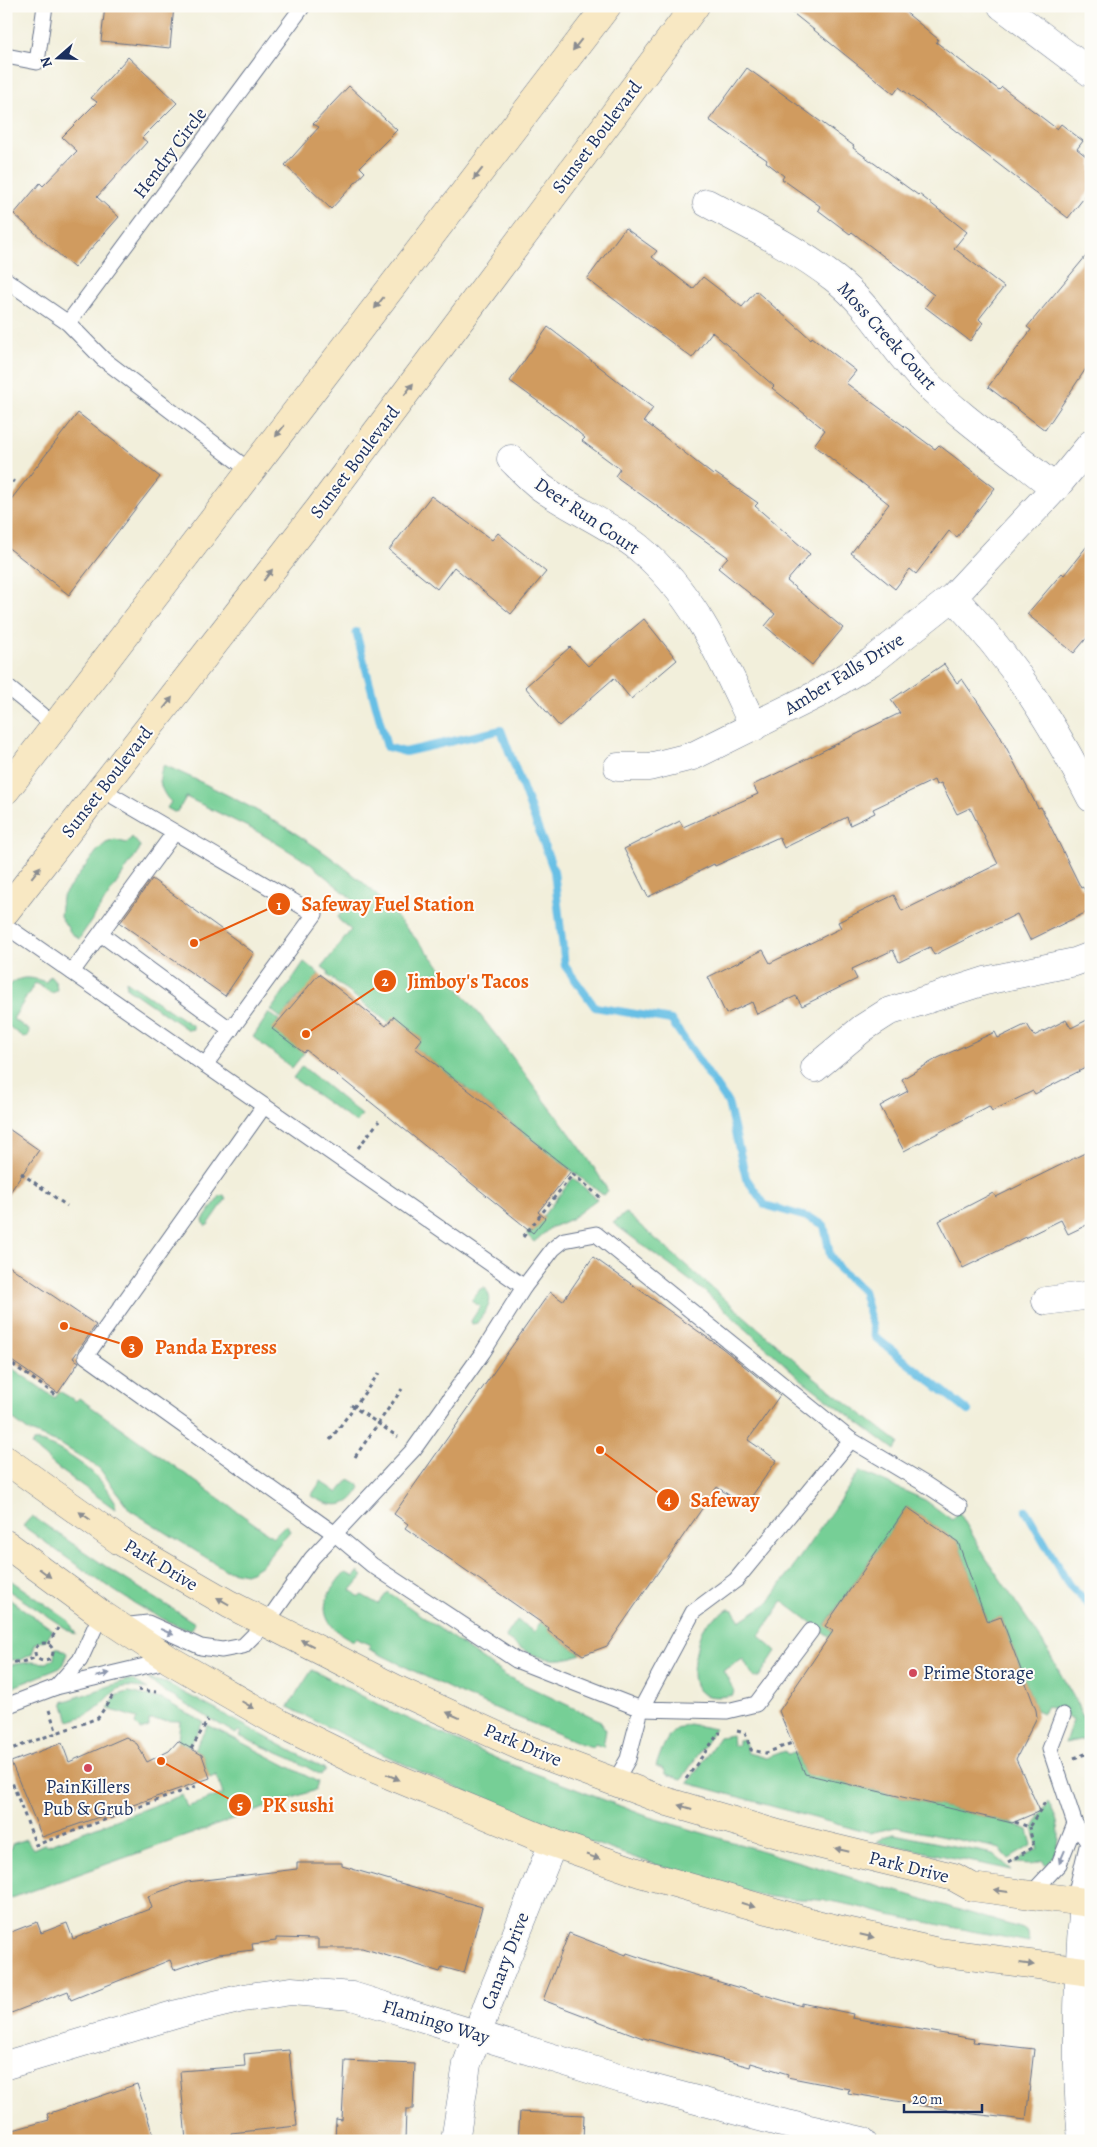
<svg xmlns="http://www.w3.org/2000/svg" width="1097" height="2147" font-family="Alegreya,serif">
  <style>
    .green { fill: #76cf96; stroke: #487f7a }
    .lines { fill: none; stroke-linecap: round; stroke-linejoin: round }
    .stream { stroke: #68bfe5; stroke-width: 8 }
    .building { fill: #d09b5e }
    .lane-casing { stroke: #66728a; stroke-width: 17 }
    .street-casing { stroke: #66728a; stroke-width: 29 }
    .secondary-casing { stroke: #66728a; stroke-width: 29 }
    .path { stroke: #66728a; stroke-width: 3; stroke-dasharray: 4 4; stroke-linecap: butt }
    .lane { stroke: #fff; stroke-width: 15 }
    .street { stroke: #fff; stroke-width: 28 }
    .secondary { stroke: #f8e8c3; stroke-width: 28 }
    .oneway { fill: #8a8c90 }
    .oneway2 { fill: #8d97ae }
    .poi-dot { fill: #d1495b; stroke: #fdfcf7; stroke-width: 2 }
    .labels { text-anchor: middle; dominant-baseline: central; stroke-width: 4; stroke-linejoin: round; paint-order: stroke }
    .street-label { font-size: 19px; fill: #1b2f5e; stroke: #fdfcf7 }
    .poi-label { font-size: 19px; fill: #1b2f5e; stroke: #fdfcf7; text-anchor: start }
    .leader { fill: none; stroke: #e8590c; stroke-width: 2 }
    .callout-dot { fill: #e8590c; stroke: #fdfcf7; stroke-width: 2 }
    .mark-label { font-size: 15px; text-anchor: middle; font-weight: bold; fill: #fff }
    .callout-label { font-size: 20px; text-anchor: middle; font-weight: bold; fill: #e8590c; stroke: #fdfcf7; stroke-width: 4; stroke-linejoin: round; paint-order: stroke }
  </style>
  <rect width="100%" height="100%" fill="#fdfcf7"/>
  <filter id="ink" filterUnits="userSpaceOnUse"><feTurbulence type="fractalNoise" baseFrequency=".02" numOctaves="2"/><feDisplacementMap in="SourceGraphic" scale="10" xChannelSelector="R" yChannelSelector="G"/><feConvolveMatrix kernelMatrix="1 2 1 2 8 2 1 2 1" color-interpolation-filters="sRGB"/></filter>
  <filter id="wash" filterUnits="userSpaceOnUse"><feTurbulence type="fractalNoise" baseFrequency=".0096" numOctaves="4" result="noise"/><feDisplacementMap in="SourceGraphic" scale="20" xChannelSelector="R" yChannelSelector="G"/><feGaussianBlur stdDeviation="1.12" result="paint"/><feColorMatrix in="noise" values="0 0 0 0 0 0 0 0 0 0 0 0 0 0 0 0 0 1.4 0 .05"/><feComposite in="paint" operator="in"/></filter>
  <g filter="url(#wash)">
    <rect width="100%" height="100%" fill="#f2efdb"/>
    <g class="green">
      <path d="M164,765C239,799 304,832 367,886C382,899 395,916 408,930C450,976 488,1024 525,1074C553,1113 585,1149 608,1191L603,1195L415,1048L422,1039L394,1017L389,1023L327,975L329,972L322,967L351,930L339,920L338,917L352,899L309,863L258,832L186,797L178,811L174,812L167,808L171,802C161,792 156,778 164,765Z"/>
      <path d="M132,837L140,846L139,850L79,939L71,933L60,916L62,897L97,851L106,843L115,840L127,843Z"/>
      <path d="M304,962L319,974L302,997L299,996L281,1018L271,1010Z"/>
      <path d="M50,976L56,983L57,991L52,993L35,983L13,1019L29,1030L28,1036L23,1037L8,1026L6,1028V989C19,974 30,977 46,982Z"/>
      <path d="M126,981L193,1026V1029L188,1030L127,988Z"/>
      <path d="M269,1013L279,1020L273,1029L304,1053L292,1068L253,1037Z"/>
      <path d="M302,1066L362,1115L356,1123L293,1078Z"/>
      <path d="M573,1178L597,1199L571,1219L550,1228L534,1242L526,1234L530,1231L533,1233L544,1218L543,1216Z"/>
      <path d="M224,1195L226,1199L208,1225L205,1226L203,1220L220,1196Z"/>
      <path d="M626,1213L814,1377L899,1443L895,1450L802,1380L704,1291L613,1223Z"/>
      <path d="M485,1288C496,1302 485,1311 477,1323L472,1324L471,1321L480,1307L472,1301L480,1289Z"/>
      <path d="M6,1364L55,1398L59,1391L76,1401L79,1398L273,1537L285,1525H287L290,1531L262,1565L251,1572L245,1574L226,1570L130,1510L99,1468L62,1445L28,1431L6,1414Z"/>
      <path d="M34,1442C48,1439 85,1465 96,1476C103,1483 109,1492 115,1501V1509L59,1469L31,1445Z"/>
      <path d="M860,1471L925,1500L952,1520L959,1512L986,1558L1042,1641L1077,1703L1091,1736V1756L1084,1739L1065,1743L1073,1720L1047,1706L1043,1713L1036,1710L1001,1617L987,1622L958,1542L907,1507L825,1625L833,1631L830,1637L783,1601L759,1636L776,1651L759,1677H754L743,1659L723,1671L734,1690L733,1695C695,1703 688,1685 696,1652C698,1644 699,1634 704,1627C711,1619 721,1614 729,1609L733,1610L740,1621L768,1603Z"/>
      <path d="M349,1479L358,1484L360,1488C349,1512 328,1506 311,1496L321,1481L338,1493Z"/>
      <path d="M32,1516L117,1574L195,1623L191,1631C135,1611 72,1561 23,1526Z"/>
      <path d="M358,1572L363,1576L351,1590L359,1597L362,1595L378,1604L388,1592L506,1676L599,1720L606,1730L603,1747L595,1744L593,1747L582,1744L461,1694L369,1649L370,1645L356,1638L354,1641C332,1631 316,1615 331,1590C336,1584 339,1576 346,1573L354,1577Z"/>
      <path d="M6,1577L69,1621L76,1635L6,1589Z"/>
      <path d="M6,1597L53,1630L47,1639L35,1644L32,1654L21,1660H6Z"/>
      <path d="M517,1620L534,1632L541,1622L549,1628L548,1631L581,1654C553,1666 530,1656 507,1639L506,1636Z"/>
      <path d="M55,1648H59L67,1653L64,1664L60,1668L6,1690V1665L32,1662L47,1663L54,1658Z"/>
      <path d="M312,1670L387,1709L502,1761L649,1817L1023,1929L1028,1933L1029,1942C984,1933 939,1925 894,1916C876,1912 859,1906 841,1903C812,1897 783,1901 755,1894C592,1851 437,1784 288,1707Z"/>
      <path d="M148,1679L166,1683L325,1769L321,1775L292,1759L239,1736L241,1732L238,1731L236,1734L160,1689Z"/>
      <path d="M127,1680H133L148,1689C113,1683 120,1689 97,1708C89,1715 79,1718 69,1721L63,1702Z"/>
      <path d="M129,1692L162,1699L203,1722L189,1747L178,1741L180,1721L149,1720V1727L141,1730L135,1724L137,1718L108,1709L117,1695Z"/>
      <path d="M689,1724L715,1729L682,1779L666,1774L664,1769L656,1766C663,1747 667,1729 689,1724Z"/>
      <path d="M208,1725L318,1782L315,1790L6,1900V1850L12,1848V1844L26,1839L33,1849L44,1844L48,1845L182,1795L187,1807L223,1794L216,1775L210,1778L202,1755L194,1750Z"/>
      <path d="M732,1735L733,1746L738,1745V1740L744,1739L748,1753L766,1758L785,1751L787,1754L796,1753L805,1774L1012,1823L1028,1830L1032,1845L1009,1859L1000,1849L993,1847L896,1827L869,1833L688,1783L719,1737Z"/>
      <path d="M1048,1802C1061,1822 1065,1849 1046,1866L1042,1860L1032,1864L1014,1863L1038,1848L1033,1828Z"/>
      <path d="M894,1834L993,1854L1012,1870L877,1842L883,1837Z"/>
    </g>
    <g class="lines">
      <g class="stream">
        <path d="M356,632L387,747L405,752L501,730L554,871L565,966L595,1007L671,1020L728,1103L746,1178L765,1205L810,1218L824,1225L830,1255L839,1269L863,1291L875,1337L968,1411"/>
        <path d="M1026,1511L1069,1585L1091,1607"/>
      </g>
    </g>
    <g id="blocks">
      <g class="building">
        <path d="M105,6H174L170,48L101,41Z"/>
        <path d="M784,6H898L938,39L936,42L999,90L1002,87L1057,129L1061,124L1083,141L1077,149L1091,160V189L1068,218L899,87L894,94Z"/>
        <path d="M128,57L177,103L142,138L147,142L97,197L119,217L74,268L14,214L40,183L43,186L77,151L62,137L97,102L91,98Z"/>
        <path d="M747,68L854,146L853,148L918,195L919,194L967,232L954,248L1004,287L979,319L983,323L970,341L925,307L934,295L852,232L850,234L818,210L820,206L782,179L784,176L766,162L767,160L709,120Z"/>
        <path d="M349,86L397,130L360,167L365,172L331,209L285,165L319,127L313,124Z"/>
        <path d="M625,228L657,251L652,257L693,289L703,277L742,307L756,291L811,339L812,337L856,371L846,383L935,449L939,445L995,488L957,537L949,531L916,574L910,569L895,589L851,553L889,504L814,445L825,430L772,388L774,386L712,332L692,358L587,279Z"/>
        <path d="M1091,250V361L1045,430L988,387L1031,330L1027,327Z"/>
        <path d="M548,327L653,408L644,421L713,475L715,473L758,503L755,506L810,554L787,581L843,628L812,665L765,626L775,614L718,568L728,557L615,476L620,469L582,441L585,438L566,422L510,381Z"/>
        <path d="M78,413L160,477L69,595L6,546V506Z"/>
        <path d="M431,496L492,540L498,533L546,572L511,614L454,567L437,589L389,550Z"/>
        <path d="M1091,541V633L1074,653L1027,614L1062,573L1064,575Z"/>
        <path d="M644,619L677,660L631,699L614,678L559,726L525,687L570,647L588,666Z"/>
        <path d="M944,664L957,683L962,679L997,730L1038,808L1041,807L1081,888L1083,887L1091,903V910L1030,940L1017,914L934,955L930,947L899,962L893,950L852,969L857,979L802,1006L796,996L757,1014L752,1002L726,1014L708,977L763,950L770,963L841,928L838,922L894,895L902,911L998,864L970,808L957,814L941,783L936,785L934,780L873,809L875,813L850,825L847,817L784,848L779,837L715,866L714,864L648,897L624,849L680,821L683,827L758,794L753,785L900,713L891,700Z"/>
        <path d="M152,879L254,953L225,996L120,923Z"/>
        <path d="M319,974L386,1026L394,1016L422,1039L415,1048L571,1171L538,1212L545,1218L533,1233L306,1050L304,1053L272,1029Z"/>
        <path d="M1091,1018V1065L1035,1094L1033,1091L992,1111L989,1106L904,1151L880,1106L908,1091L902,1079L938,1058L995,1032L998,1038L1027,1024L1034,1036L1066,1020L1071,1028Z"/>
        <path d="M6,1127L39,1150L6,1198Z"/>
        <path d="M1091,1150V1223L1068,1234L1061,1220L963,1268L939,1221L993,1193L996,1197Z"/>
        <path d="M593,1257L722,1348L780,1395L748,1440L777,1460L745,1506L717,1487L607,1646L583,1655L548,1631L549,1628L405,1528L408,1524L394,1514L550,1292L563,1301Z"/>
        <path d="M6,1264L96,1325L73,1358L79,1362L58,1393L6,1357Z"/>
        <path d="M907,1507L958,1542L987,1622L1001,1617L1036,1710L1037,1717L1016,1759L1040,1811L1012,1823L805,1774L779,1711L833,1631L825,1626Z"/>
        <path d="M126,1737L137,1744L147,1762L169,1751L178,1741L202,1755L210,1778L42,1837L11,1762L62,1743L69,1762Z"/>
        <path d="M297,1863H342V1866L482,1907L464,1973L442,1967L440,1972L362,1948H318V1939L276,1938V1941L252,1944L253,1950L219,1954L174,1970L170,1960L71,2000L68,1991L6,2015V1934L37,1922L41,1933L67,1923L73,1939L152,1908L148,1896L187,1882L297,1869Z"/>
        <path d="M569,1933L626,1955L627,1953L668,1967L802,2006V2003L853,2014L852,2018L974,2039L973,2042L1034,2049L1026,2120L973,2114L848,2093L849,2089L787,2077L788,2074L751,2063L750,2067L640,2037L543,2000Z"/>
        <path d="M289,2050L297,2126L231,2133L232,2138L186,2141L180,2071L245,2066L244,2054Z"/>
        <path d="M345,2061L415,2064L413,2109H406L405,2141H335L336,2119L342,2120Z"/>
        <path d="M137,2084L155,2141H6V2132L49,2120L47,2114Z"/>
        <path d="M520,2112L584,2115L583,2141H518Z"/>
      </g>
    </g>
  </g>
  <g filter="url(#ink)">
    <use href="#blocks" fill-opacity="0" stroke="#66728a" stroke-width="1"/>
    <g class="lines">
      <defs>
        <g id="lane">
          <path d="M6,56L37,62L45,6"/>
          <path d="M6,280L68,323L103,359L250,471"/>
          <path d="M68,323L303,6"/>
          <path d="M6,686L55,726"/>
          <path d="M101,789L315,914L205,1065"/>
          <path d="M6,926L524,1287"/>
          <path d="M101,934L231,1030"/>
          <path d="M72,972L174,833"/>
          <path d="M264,1106L86,1356L335,1534L372,1565L516,1660L641,1709L628,1759L614,1783"/>
          <path d="M851,1440L925,1484L960,1507"/>
          <path d="M121,1626L148,1623L201,1647L222,1650L243,1646L267,1622L312,1558L414,1449L483,1352L524,1287L553,1249L564,1240L596,1234L851,1440L736,1580L693,1612L641,1709L727,1711L756,1704L811,1631"/>
          <path d="M56,1687L80,1660L101,1614"/>
          <path d="M6,1706L56,1687L170,1660"/>
          <path d="M1063,1715L1050,1749L1075,1824"/>
          <path d="M1030,1895L1059,1864L1075,1824L1088,1842L1074,1900"/>
        </g>
        <g id="street">
          <path d="M1002,6L1091,73"/>
          <path d="M707,203C750,226 795,248 834,278C872,307 891,348 923,380C963,420 1011,452 1055,488"/>
          <path d="M511,459C521,469 531,480 542,488C573,510 609,524 639,548C696,596 723,662 754,727"/>
          <path d="M953,597C1014,661 1051,721 1091,798"/>
          <path d="M618,767H649L693,756L818,694L871,662L953,597L1055,488L1091,444"/>
          <path d="M815,1068L863,1028L888,1012L985,981L1075,962L1091,956"/>
          <path d="M1046,1301L1091,1295"/>
          <path d="M6,2065L177,2014L243,1998L291,1991L352,1996L644,2086L778,2122L862,2141"/>
          <path d="M455,2141L467,2064L488,2004L553,1843"/>
          <path d="M1082,2141C1075,2061 1077,1982 1084,1902"/>
        </g>
        <g id="secondary">
          <path d="M6,790L607,6"/>
          <path d="M6,911L319,509L695,6"/>
          <path d="M6,1460L120,1541L229,1604L400,1691L522,1747L668,1802L792,1838L954,1877L972,1887L1091,1903"/>
          <path d="M6,1544L101,1614L170,1660L281,1724L356,1761L553,1843L640,1873L820,1925L938,1952L1091,1972"/>
        </g>
      </defs>
      <use href="#lane" class="lane-casing"/>
      <use href="#street" class="street-casing"/>
      <use href="#secondary" class="secondary-casing"/>
      <g class="path">
        <path d="M6,476L14,482"/>
        <path d="M358,1148L379,1121"/>
        <path d="M21,1173L67,1206"/>
        <path d="M523,1237L573,1174L600,1197"/>
        <path d="M6,1243L10,1238"/>
        <path d="M6,1360L56,1395"/>
        <path d="M351,1405L398,1437"/>
        <path d="M330,1440L379,1373"/>
        <path d="M355,1457L402,1389"/>
        <circle cx="44" cy="1652" r="9"/>
        <path d="M48,1644L58,1628"/>
        <path d="M6,1662H22L37,1657"/>
        <path d="M138,1690L157,1692"/>
        <path d="M49,1710L57,1733"/>
        <path d="M737,1731L745,1733L751,1750L766,1753L792,1743"/>
        <path d="M191,1749L208,1720"/>
        <path d="M6,1751L98,1718L113,1695"/>
        <path d="M1074,1758L1088,1753"/>
        <path d="M686,1779L719,1733H721"/>
        <path d="M6,1784L12,1782L36,1845L199,1785"/>
        <path d="M1015,1822L1029,1827L1046,1801"/>
        <path d="M1008,1862L1034,1847L1029,1827"/>
      </g>
      <use href="#lane" class="lane"/>
      <use href="#street" class="street"/>
      <use href="#secondary" class="secondary"/>
    </g>
    <defs><path id="oneway-solid" d="M-6-.8H1V-3.2L6.5 0L1 3.2V.8H-6Z" transform="scale(1.25)"/></defs>
    <g class="oneway">
      <use href="#oneway-solid" transform="translate(577 45) rotate(128)"/>
      <use href="#oneway-solid" transform="translate(478 174) rotate(128)"/>
      <use href="#oneway-solid" transform="translate(379 303) rotate(128)"/>
      <use href="#oneway-solid" transform="translate(409 389) rotate(-53)"/>
      <use href="#oneway-solid" transform="translate(280 431) rotate(128)"/>
      <use href="#oneway-solid" transform="translate(268 575) rotate(-52)"/>
      <use href="#oneway-solid" transform="translate(168 703) rotate(-52)"/>
      <use href="#oneway-solid" transform="translate(36 872) rotate(-52)"/>
      <use href="#oneway-solid" transform="translate(85 1516) rotate(-145)"/>
      <use href="#oneway-solid" transform="translate(45 1573) rotate(37)"/>
      <use href="#oneway-solid" transform="translate(223 1601) rotate(-150)"/>
      <use href="#oneway-solid" transform="translate(307 1643) rotate(-153)"/>
      <use href="#oneway-solid" transform="translate(248 1705) rotate(30)"/>
      <use href="#oneway-solid" transform="translate(453 1715) rotate(-156)"/>
      <use href="#oneway-solid" transform="translate(393 1777) rotate(23)"/>
      <use href="#oneway-solid" transform="translate(685 1807) rotate(-164)"/>
      <use href="#oneway-solid" transform="translate(842 1850) rotate(-167)"/>
      <use href="#oneway-solid" transform="translate(593 1857) rotate(19)"/>
      <use href="#oneway-solid" transform="translate(1001 1891) rotate(-172)"/>
      <use href="#oneway-solid" transform="translate(748 1905) rotate(17)"/>
      <use href="#oneway-solid" transform="translate(867 1936) rotate(13)"/>
      <use href="#oneway-solid" transform="translate(1027 1964) rotate(8)"/>
    </g>
    <g class="oneway2">
      <use href="#oneway-solid" transform="translate(167 1632) rotate(24)"/>
      <use href="#oneway-solid" transform="translate(103 1675) rotate(-14)"/>
      <use href="#oneway-solid" transform="translate(1062 1857) rotate(113)"/>
    </g>
  </g>
  <g class="poi-dot">
    <circle cx="913" cy="1673" r="5"/>
    <circle cx="88" cy="1768" r="5"/>
  </g>
  <g class="labels">
    <g class="street-label">
      <text transform="translate(597 137) rotate(-53)">Sunset Boulevard</text>
      <text transform="translate(170 153) rotate(-53)">Hendry Circle</text>
      <text transform="translate(887 336) rotate(48)">Moss Creek Court</text>
      <text transform="translate(355 462) rotate(-53)">Sunset Boulevard</text>
      <text transform="translate(587 516) rotate(34)">Deer Run Court</text>
      <text transform="translate(844 674) rotate(-32)">Amber Falls Drive</text>
      <text transform="translate(107 782) rotate(-52)">Sunset Boulevard</text>
      <text transform="translate(161 1565) rotate(31)">Park Drive</text>
      <text transform="translate(523 1745) rotate(23)">Park Drive</text>
      <text transform="translate(909 1867) rotate(14)">Park Drive</text>
      <text transform="translate(505 1961) rotate(-69)">Canary Drive</text>
      <text transform="translate(436 2022) rotate(17)">Flamingo Way</text>
    </g>
    <g class="poi-label">
      <text x="923" y="1673">Prime Storage</text>
      <text x="88" y="1787" text-anchor="middle">PainKillers<tspan x="88" dy="22">Pub &amp; Grub</tspan></text>
    </g>
  </g>
  <path class="leader" d="M194 943L279 904M306 1034L385 981M64 1326L132 1347M600 1450L668 1500M161 1761L240 1805"/>
  <g class="callout-dot">
    <circle cx="194" cy="943" r="5"/>
    <circle cx="306" cy="1034" r="5"/>
    <circle cx="64" cy="1326" r="5"/>
    <circle cx="600" cy="1450" r="5"/>
    <circle cx="161" cy="1761" r="5"/>
    <circle cx="279" cy="904" r="12"/>
    <circle cx="385" cy="981" r="12"/>
    <circle cx="132" cy="1347" r="12"/>
    <circle cx="668" cy="1500" r="12"/>
    <circle cx="240" cy="1805" r="12"/>
  </g>
  <g class="mark-label">
    <text x="279" y="910">1</text>
    <text x="385" y="986">2</text>
    <text x="132" y="1352">3</text>
    <text x="668" y="1505">4</text>
    <text x="240" y="1810">5</text>
  </g>
  <g class="callout-label">
    <text x="388" y="911">Safeway Fuel Station</text>
    <text x="468" y="988">Jimboy's Tacos</text>
    <text x="216" y="1354">Panda Express</text>
    <text x="725" y="1507">Safeway</text>
    <text x="298" y="1812">PK sushi</text>
  </g>
  <rect width="1097" height="2147" fill="none" stroke="#fdfcf7" stroke-width="25"/>
  <g transform="translate(58 58) rotate(250)" stroke="#fdfcf7" stroke-width="4" paint-order="stroke">
  <path d="M0-4L9 19L0 12L-9 19Z" fill="#1b2f5e"/>
  <text y="-8" font-size="14" font-weight="bold" text-anchor="middle" fill="#1b2f5e">N</text>
  </g>
  <path d="M904 2104v8h78v-8" fill="none" stroke="#1b2f5e" stroke-width="2.5"/>
  <text x="912" y="2104" font-size="15" fill="#1b2f5e" stroke="#fdfcf7" stroke-width="4" paint-order="stroke">20 m</text>
</svg>
